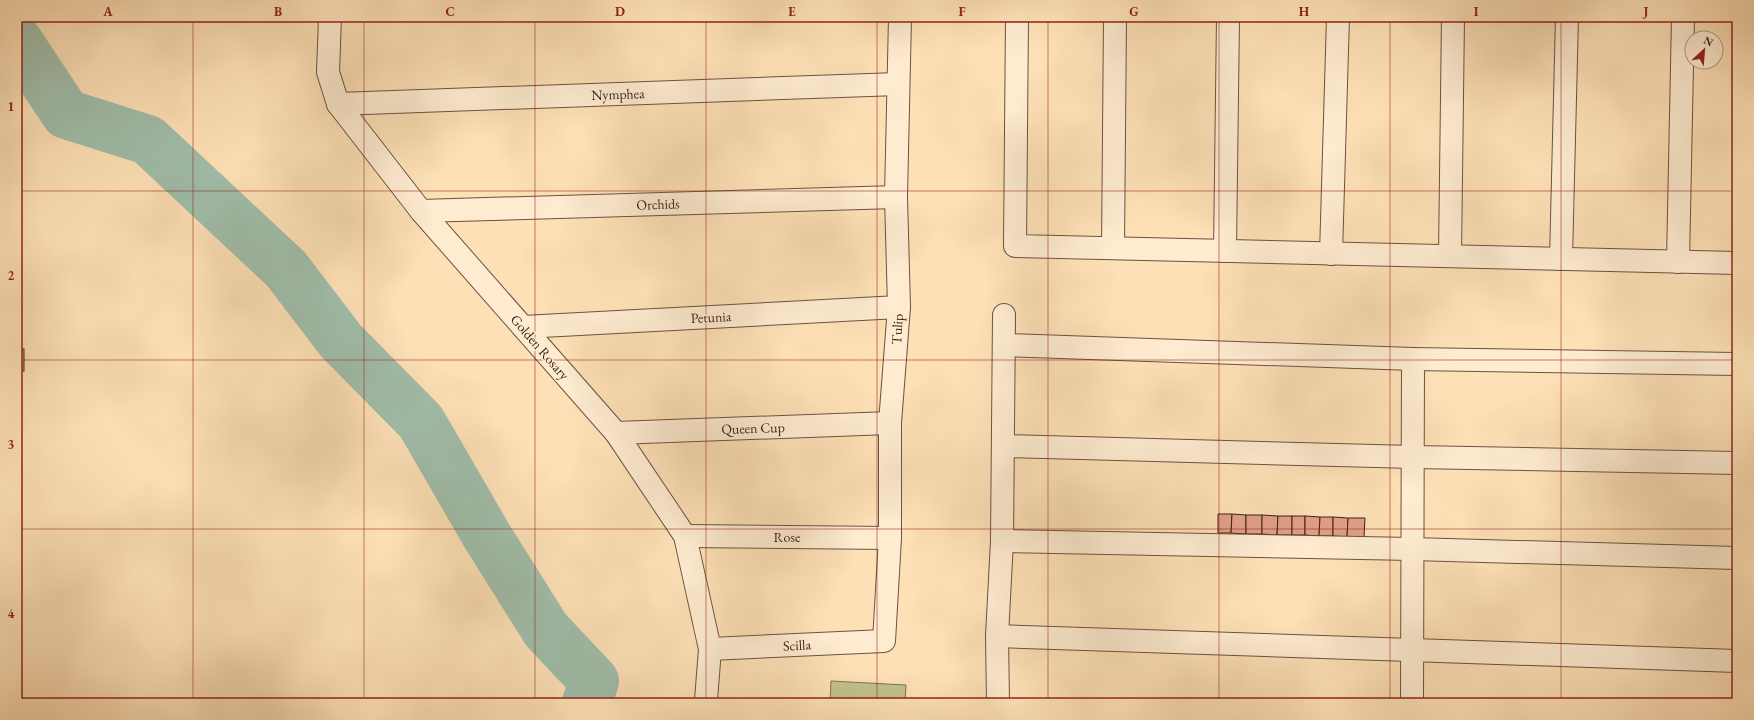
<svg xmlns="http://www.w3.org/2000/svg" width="1754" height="720" font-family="'EB Garamond',serif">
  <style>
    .green { fill: #c1c28d; stroke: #7e7252 }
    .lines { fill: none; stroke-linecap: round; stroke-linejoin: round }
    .river { stroke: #a0bdaa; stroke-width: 50 }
    .building { fill: #e29f88; stroke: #3b2218 }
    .street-casing { stroke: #6c5240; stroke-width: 24 }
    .street { stroke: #feebd0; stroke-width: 22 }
    .grid { fill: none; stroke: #8f2418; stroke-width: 1; stroke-opacity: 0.55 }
    .labels { text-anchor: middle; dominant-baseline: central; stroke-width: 3; stroke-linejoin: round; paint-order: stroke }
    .street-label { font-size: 14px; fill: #3b2218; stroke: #feebd0 }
    .neatline { fill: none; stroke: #8f2418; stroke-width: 1.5 }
    .grid-label { font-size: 13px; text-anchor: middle; font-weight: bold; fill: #8f2418 }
  </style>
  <rect width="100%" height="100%" fill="#fee0b6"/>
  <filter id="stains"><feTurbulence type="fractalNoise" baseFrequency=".005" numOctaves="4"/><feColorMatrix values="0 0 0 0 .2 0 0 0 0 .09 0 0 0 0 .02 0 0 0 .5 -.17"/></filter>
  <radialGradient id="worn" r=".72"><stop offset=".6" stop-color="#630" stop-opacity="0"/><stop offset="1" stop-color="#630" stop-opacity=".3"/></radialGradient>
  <path class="green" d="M831,681L906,685L905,703H830Z"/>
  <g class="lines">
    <path class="river" d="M17,40L66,114L148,140L286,269L341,341L421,422L487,536L546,630L594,681L587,703"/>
  </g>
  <g class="building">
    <rect x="17" y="349" width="7" height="22"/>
    <path d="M1218,514H1232L1231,533H1218Z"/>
    <path d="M1232,514L1246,515V534L1231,533Z"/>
    <rect x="1246" y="515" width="16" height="19"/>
    <path d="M1262,515L1278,516L1277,535L1262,534Z"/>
    <path d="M1278,516H1292V535H1277Z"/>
    <rect x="1292" y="516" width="13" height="19"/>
    <path d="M1305,516L1320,517L1319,536L1305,535Z"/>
    <path d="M1320,517H1333V536H1319Z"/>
    <path d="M1333,517L1348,518L1347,537L1333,536Z"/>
    <path d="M1348,518H1365L1364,537H1347Z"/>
  </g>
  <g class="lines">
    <defs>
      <g id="street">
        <path d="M330,17L328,72L338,104L421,211L616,433L685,536L710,649L706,700"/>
        <path d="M1017,17L1015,246L1737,263"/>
        <path d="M338,104L898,84"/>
        <path d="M421,211L896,197"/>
        <path d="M1113,248L1115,17"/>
        <path d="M1225,251L1228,17"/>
        <path d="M1331,254L1338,17"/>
        <path d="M1450,256L1453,17"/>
        <path d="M1561,259L1567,17"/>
        <path d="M1678,262L1683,17"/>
        <path d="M523,327L899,307"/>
        <path d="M1005,345L1413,359L1737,364"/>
        <path d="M616,433L890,423"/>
        <path d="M1003,446L1413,457L1737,463"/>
        <path d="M685,536L890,538"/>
        <path d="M1002,541L1412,549L1737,558"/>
        <path d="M997,636L1737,661"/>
        <path d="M710,649L884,641L890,538V423L899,307L896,197L900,17"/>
        <path d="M998,703L997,636L1002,541L1004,315"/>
        <path d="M1412,703L1413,359"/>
      </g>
    </defs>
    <use href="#street" class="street-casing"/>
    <use href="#street" class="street"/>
  </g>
  <path class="grid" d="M193,17V703M364,17V703M535,17V703M706,17V703M877,17V703M1048,17V703M1219,17V703M1390,17V703M1561,17V703M17,191H1737M17,360H1737M17,529H1737"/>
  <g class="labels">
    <g class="street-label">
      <text transform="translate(618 94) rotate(-2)">Nymphea</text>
      <text transform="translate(658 204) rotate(-2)">Orchids</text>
      <text transform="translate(711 317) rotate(-3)">Petunia</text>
      <text transform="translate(897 329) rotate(-86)">Tulip</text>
      <text transform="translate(540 347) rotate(49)">Golden Rosary</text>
      <text transform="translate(753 428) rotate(-2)">Queen Cup</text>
      <text x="787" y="537">Rose</text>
      <text transform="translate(797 645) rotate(-3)">Scilla</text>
    </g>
  </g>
  <rect width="1754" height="720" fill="none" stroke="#fee0b6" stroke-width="44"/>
  <g transform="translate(1704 50) rotate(26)"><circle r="19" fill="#feebd0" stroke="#b09b86"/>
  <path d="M0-3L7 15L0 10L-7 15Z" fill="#8f2418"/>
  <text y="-6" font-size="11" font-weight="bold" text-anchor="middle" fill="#3b2218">N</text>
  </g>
  <rect x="22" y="22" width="1710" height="676" class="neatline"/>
  <g class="grid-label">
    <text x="108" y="16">A</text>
    <text x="278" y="16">B</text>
    <text x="450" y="16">C</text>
    <text x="620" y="16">D</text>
    <text x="792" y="16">E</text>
    <text x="962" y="16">F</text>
    <text x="1134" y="16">G</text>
    <text x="1304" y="16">H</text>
    <text x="1476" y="16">I</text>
    <text x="1646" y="16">J</text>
    <text x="11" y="111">1</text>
    <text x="11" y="280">2</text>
    <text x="11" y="449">3</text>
    <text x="11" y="618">4</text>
  </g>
  <rect width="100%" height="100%" filter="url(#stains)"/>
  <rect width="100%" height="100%" fill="url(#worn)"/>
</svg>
